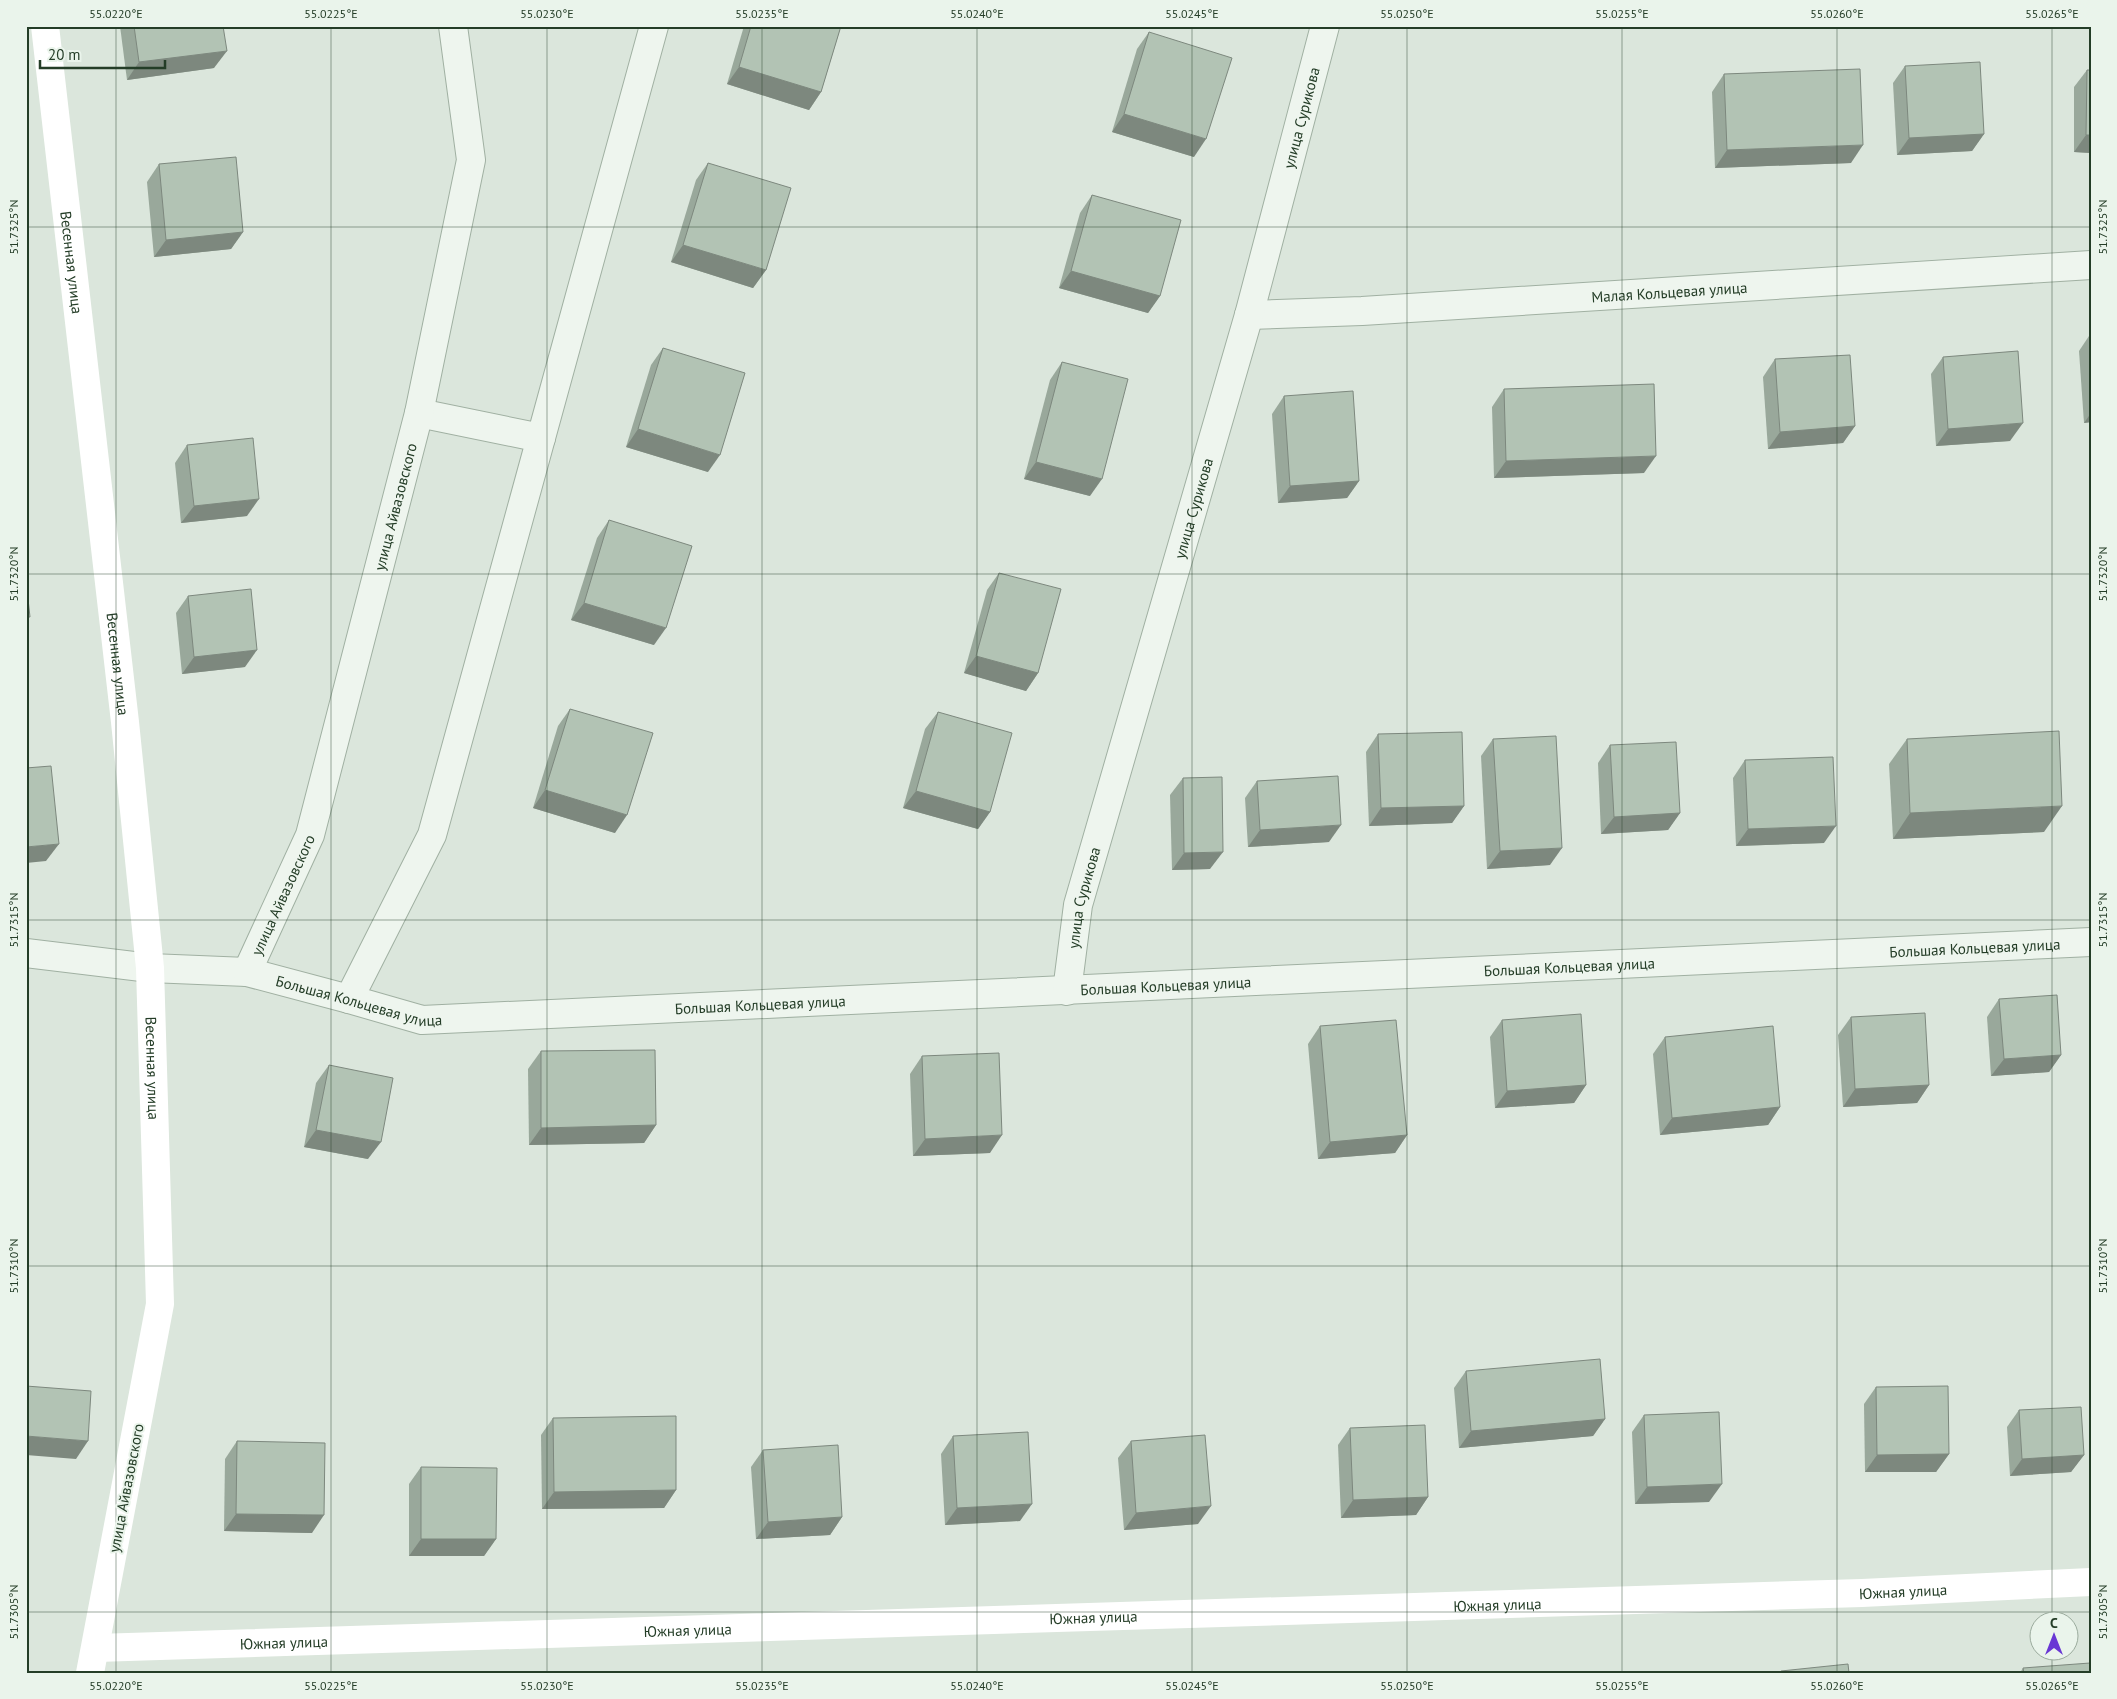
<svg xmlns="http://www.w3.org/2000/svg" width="2117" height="1699" font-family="'PT Sans',sans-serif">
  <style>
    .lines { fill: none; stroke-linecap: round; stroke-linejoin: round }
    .street-casing { stroke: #a0b0a2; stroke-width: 30 }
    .street { stroke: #eef5ee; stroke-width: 28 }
    .secondary { stroke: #fff; stroke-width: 28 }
    .wall { fill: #99a89b }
    .shaded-wall { fill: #7d887e }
    .building { fill: #b2c3b4; stroke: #7d887e }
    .ticks { fill: none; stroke: #243d27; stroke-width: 1; stroke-opacity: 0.45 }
    .labels { text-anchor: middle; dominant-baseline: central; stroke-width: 4; stroke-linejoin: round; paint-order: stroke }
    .street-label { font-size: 15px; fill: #243d27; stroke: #eaf4eb }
    .neatline { fill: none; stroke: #243d27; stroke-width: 2 }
    .ticks-label { font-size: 12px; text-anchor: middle; fill: #243d27 }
  </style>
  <rect width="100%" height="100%" fill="#dbe6dc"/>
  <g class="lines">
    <defs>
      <g id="street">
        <path id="s1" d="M1249,315L1362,311L2091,265"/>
        <path d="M419,413L541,438"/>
        <path id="s2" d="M26,953L150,968L247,972L349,999L422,1020L2091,942"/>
        <path id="s3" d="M247,972L310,835L419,413L471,160L453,26"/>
        <path id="s4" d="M1067,991L1078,905L1249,315L1325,26"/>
        <path d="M349,999L432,835L654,26"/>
      </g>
    </defs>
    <use href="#street" class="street-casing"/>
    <use href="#street" class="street"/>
    <g class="secondary">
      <path id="s5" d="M45,26L125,722L150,968L160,1304L90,1673"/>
      <path id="s6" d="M96,1648L1862,1593L2091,1582"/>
    </g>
  </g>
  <g class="wall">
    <path d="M120,26H223L214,68L127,80Z"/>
    <path d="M744,26H841L821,92L809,110L727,84Z"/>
    <path d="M1149,32L1194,157L1112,132L1137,49Z"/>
    <path d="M1905,66L1984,134L1972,151L1897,155L1893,83Z"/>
    <path d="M2087,70H2091V153L2074,152V87Z"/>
    <path d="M1724,74L1851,163L1715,168L1712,92Z"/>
    <path d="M708,163L766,270L753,288L671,262L696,180Z"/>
    <path d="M159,164L243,232L231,249L154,257L147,182Z"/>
    <path d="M1092,195L1160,296L1148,313L1059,288L1080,213Z"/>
    <path d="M2091,333V422L2084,423L2079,351Z"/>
    <path d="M663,348L708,472L626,447L651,365Z"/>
    <path d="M1943,357L2010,441L1936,446L1931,374Z"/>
    <path d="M1775,359L1855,426L1843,443L1768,449L1763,377Z"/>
    <path d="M1062,362L1090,496L1024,479L1050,380Z"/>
    <path d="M1504,389L1644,473L1494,478L1492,407Z"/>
    <path d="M1284,396L1359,481L1347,498L1278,503L1272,414Z"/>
    <path d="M187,445L247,516L181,523L175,463Z"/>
    <path d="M609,520L654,645L571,620L597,538Z"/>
    <path d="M999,573L1038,673L1026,691L964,673L987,590Z"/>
    <path d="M188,596L245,667L182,674L176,613Z"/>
    <path d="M570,709L615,833L533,808L558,726Z"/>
    <path d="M938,712L990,812L978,829L903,808L925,729Z"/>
    <path d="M1378,734L1464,806L1452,823L1369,826L1366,752Z"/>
    <path d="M1493,739L1550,865L1487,869L1481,756Z"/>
    <path d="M1907,739L2044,832L1893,839L1889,764Z"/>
    <path d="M1610,745L1680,813L1668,830L1601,834L1598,763Z"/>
    <path d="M1745,760L1824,843L1736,846L1733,778Z"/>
    <path d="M1183,778L1210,869L1172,870L1170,795Z"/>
    <path d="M1257,781L1329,842L1248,847L1245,798Z"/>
    <path d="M1999,999L2061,1055L2049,1072L1991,1076L1987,1017Z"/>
    <path d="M1851,1017L1929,1085L1917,1103L1843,1107L1838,1035Z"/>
    <path d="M1502,1020L1586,1085L1574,1103L1495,1108L1490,1037Z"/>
    <path d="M1320,1026L1407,1135L1395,1153L1318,1159L1308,1044Z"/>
    <path d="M1665,1037L1780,1107L1768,1125L1660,1135L1653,1054Z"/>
    <path d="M541,1051L656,1125L644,1143L529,1145L528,1069Z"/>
    <path d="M922,1056L990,1153L913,1156L910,1074Z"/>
    <path d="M329,1065L368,1159L304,1147L316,1083Z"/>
    <path d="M1466,1371L1605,1419L1593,1436L1459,1448L1454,1388Z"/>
    <path d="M1876,1387L1949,1454L1936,1472H1865L1864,1404Z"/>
    <path d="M2019,1410L2084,1455L2071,1472L2010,1476L2007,1427Z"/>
    <path d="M1644,1415L1709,1502L1635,1504L1632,1432Z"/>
    <path d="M553,1418L676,1490L664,1508L542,1509L541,1435Z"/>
    <path d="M1350,1428L1428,1497L1416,1515L1341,1518L1338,1445Z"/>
    <path d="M953,1436L1020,1521L945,1525L941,1454Z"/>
    <path d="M237,1441L312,1533L224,1531L225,1459Z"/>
    <path d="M1131,1441L1198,1524L1124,1530L1118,1458Z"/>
    <path d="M763,1450L842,1517L830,1535L756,1539L751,1467Z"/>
    <path d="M421,1467L496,1539L484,1556H409V1484Z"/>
    <path d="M2023,1668L2091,1673H2020Z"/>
  </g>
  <g class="shaded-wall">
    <path d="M227,51L214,68L127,80L139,62Z"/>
    <path d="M739,67L821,92L809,110L727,84Z"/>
    <path d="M1124,114L1206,139L1194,157L1112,132Z"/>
    <path d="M1984,134L1972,151L1897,155L1909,138Z"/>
    <path d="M2086,135H2091V153L2074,152Z"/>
    <path d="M1863,145L1851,163L1715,168L1727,150Z"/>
    <path d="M243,232L231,249L154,257L166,240Z"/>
    <path d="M683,245L766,270L753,288L671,262Z"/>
    <path d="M1071,271L1160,296L1148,313L1059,288Z"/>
    <path d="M2091,413V422L2084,423Z"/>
    <path d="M2023,423L2010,441L1936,446L1948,429Z"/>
    <path d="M1855,426L1843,443L1768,449L1780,432Z"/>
    <path d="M638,429L720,455L708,472L626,447Z"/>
    <path d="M1656,456L1644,473L1494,478L1506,461Z"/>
    <path d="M1036,462L1102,479L1090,496L1024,479Z"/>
    <path d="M1359,481L1347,498L1278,503L1290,486Z"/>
    <path d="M259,499L247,516L181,523L194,506Z"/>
    <path d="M584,603L666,628L654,645L571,620Z"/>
    <path d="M257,650L245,667L182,674L194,657Z"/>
    <path d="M976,656L1038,673L1026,691L964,673Z"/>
    <path d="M545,790L627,815L615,833L533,808Z"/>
    <path d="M916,791L990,812L978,829L903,808Z"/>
    <path d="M1464,806L1452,823L1369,826L1381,808Z"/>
    <path d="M2062,806L2044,832L1893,839L1910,813Z"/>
    <path d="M1680,813L1668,830L1601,834L1614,817Z"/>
    <path d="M1341,825L1329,842L1248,847L1260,830Z"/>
    <path d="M1836,826L1824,843L1736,846L1748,829Z"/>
    <path d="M59,844L46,861L26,863V847Z"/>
    <path d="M1562,848L1550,865L1487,869L1500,851Z"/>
    <path d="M1223,852L1210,869L1172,870L1184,853Z"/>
    <path d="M2061,1055L2049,1072L1991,1076L2004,1059Z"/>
    <path d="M1586,1085L1574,1103L1495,1108L1507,1091Z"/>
    <path d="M1929,1085L1917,1103L1843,1107L1855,1089Z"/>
    <path d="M1780,1107L1768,1125L1660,1135L1672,1118Z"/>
    <path d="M656,1125L644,1143L529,1145L541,1128Z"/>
    <path d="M316,1130L381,1142L368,1159L304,1147Z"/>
    <path d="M1002,1135L990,1153L913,1156L925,1139Z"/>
    <path d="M1407,1135L1395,1153L1318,1159L1330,1142Z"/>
    <path d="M1605,1419L1593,1436L1459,1448L1471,1431Z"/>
    <path d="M26,1436L88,1441L76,1459L26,1455Z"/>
    <path d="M1949,1454L1936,1472H1865L1877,1455Z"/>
    <path d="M2084,1455L2071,1472L2010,1476L2022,1459Z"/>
    <path d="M1722,1484L1709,1502L1635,1504L1647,1487Z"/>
    <path d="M676,1490L664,1508L542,1509L554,1492Z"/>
    <path d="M1428,1497L1416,1515L1341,1518L1353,1500Z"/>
    <path d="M1032,1504L1020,1521L945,1525L957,1508Z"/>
    <path d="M1211,1506L1198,1524L1124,1530L1136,1513Z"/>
    <path d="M236,1514L324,1515L312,1533L224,1531Z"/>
    <path d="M842,1517L830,1535L756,1539L768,1522Z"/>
    <path d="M421,1539H496L484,1556H409Z"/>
  </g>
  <g class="building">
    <path d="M134,26H223L227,51L139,62Z"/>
    <path d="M751,26H841L821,92L739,67Z"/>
    <path d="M1149,32L1232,58L1206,139L1124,114Z"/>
    <path d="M1980,62L1984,134L1909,138L1905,66Z"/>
    <path d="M1860,69L1863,145L1727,150L1724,74Z"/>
    <path d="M2087,70H2091V135H2086Z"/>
    <path d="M236,157L243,232L166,240L159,164Z"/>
    <path d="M708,163L791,188L766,270L683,245Z"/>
    <path d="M1092,195L1181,220L1160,296L1071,271Z"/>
    <path d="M663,348L745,373L720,455L638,429Z"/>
    <path d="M2018,351L2023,423L1948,429L1943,357Z"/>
    <path d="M1850,355L1855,426L1780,432L1775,359Z"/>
    <path d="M1062,362L1128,379L1102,479L1036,462Z"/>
    <path d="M1654,384L1656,456L1506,461L1504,389Z"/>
    <path d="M1353,391L1359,481L1290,486L1284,396Z"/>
    <path d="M253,438L259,499L194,506L187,445Z"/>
    <path d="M609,520L692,546L666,628L584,603Z"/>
    <path d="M999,573L1061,589L1038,673L976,656Z"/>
    <path d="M26,581L30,617H26Z"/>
    <path d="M251,589L257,650L194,657L188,596Z"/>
    <path d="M570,709L653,733L627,815L545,790Z"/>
    <path d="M938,712L1012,733L990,812L916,791Z"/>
    <path d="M2059,731L2062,806L1910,813L1907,739Z"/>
    <path d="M1462,732L1464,806L1381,808L1378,734Z"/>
    <path d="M1556,736L1562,848L1500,851L1493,739Z"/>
    <path d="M1676,742L1680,813L1614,817L1610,745Z"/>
    <path d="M1833,757L1836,826L1748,829L1745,760Z"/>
    <path d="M51,766L59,844L26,847V768Z"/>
    <path d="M1338,776L1341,825L1260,830L1257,781Z"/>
    <path d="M1222,777L1223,852L1184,853L1183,778Z"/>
    <path d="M2057,995L2061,1055L2004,1059L1999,999Z"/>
    <path d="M1925,1013L1929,1085L1855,1089L1851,1017Z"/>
    <path d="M1581,1014L1586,1085L1507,1091L1502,1020Z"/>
    <path d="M1396,1020L1407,1135L1330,1142L1320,1026Z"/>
    <path d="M1773,1026L1780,1107L1672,1118L1665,1037Z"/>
    <path d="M655,1050L656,1125L541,1128V1051Z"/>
    <path d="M999,1053L1002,1135L925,1139L922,1056Z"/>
    <path d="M329,1065L393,1078L381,1142L316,1130Z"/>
    <path d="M1600,1359L1605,1419L1471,1431L1466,1371Z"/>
    <path d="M26,1386L91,1391L88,1441L26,1436Z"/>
    <path d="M1948,1386L1949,1454L1877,1455L1876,1387Z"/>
    <path d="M2081,1407L2084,1455L2022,1459L2019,1410Z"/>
    <path d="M1719,1412L1722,1484L1647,1487L1644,1415Z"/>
    <path d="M676,1416V1490L554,1492L553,1418Z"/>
    <path d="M1425,1425L1428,1497L1353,1500L1350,1428Z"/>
    <path d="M1028,1432L1032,1504L957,1508L953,1436Z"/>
    <path d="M1205,1435L1211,1506L1136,1513L1131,1441Z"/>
    <path d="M237,1441L325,1443L324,1515L236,1514Z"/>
    <path d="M838,1445L842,1517L768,1522L763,1450Z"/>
    <path d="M421,1467L497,1468L496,1539H421Z"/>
    <path d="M2090,1663L2091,1673H2024L2023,1668Z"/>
    <path d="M1848,1664L1849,1673H1781V1671Z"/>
  </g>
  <path class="ticks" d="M116,26V1673M331,26V1673M547,26V1673M762,26V1673M977,26V1673M1192,26V1673M1407,26V1673M1622,26V1673M1837,26V1673M2052,26V1622M26,227H2091M26,574H2091M26,920H2091M26,1266H2091M26,1612H2091M2052,1652V1673"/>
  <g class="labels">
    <g class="street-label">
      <text stroke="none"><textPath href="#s4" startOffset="905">улица Сурикова</textPath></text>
      <text stroke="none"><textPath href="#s5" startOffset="238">Весенная улица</textPath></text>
      <text stroke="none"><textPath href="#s1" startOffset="421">Малая Кольцевая улица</textPath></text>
      <text stroke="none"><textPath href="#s3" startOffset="490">улица Айвазовского</textPath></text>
      <text stroke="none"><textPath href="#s4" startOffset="500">улица Сурикова</textPath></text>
      <text stroke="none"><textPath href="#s5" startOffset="642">Весенная улица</textPath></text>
      <text stroke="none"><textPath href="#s3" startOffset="85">улица Айвазовского</textPath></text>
      <text stroke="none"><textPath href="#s4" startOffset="95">улица Сурикова</textPath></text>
      <text stroke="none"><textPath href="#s2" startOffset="1958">Большая Кольцевая улица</textPath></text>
      <text stroke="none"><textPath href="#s2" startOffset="1552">Большая Кольцевая улица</textPath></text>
      <text stroke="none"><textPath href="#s2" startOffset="1148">Большая Кольцевая улица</textPath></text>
      <text stroke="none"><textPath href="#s2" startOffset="338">Большая Кольцевая улица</textPath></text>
      <text stroke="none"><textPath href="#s2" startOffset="742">Большая Кольцевая улица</textPath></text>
      <text stroke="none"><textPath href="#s5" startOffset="1048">Весенная улица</textPath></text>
      <text transform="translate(126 1488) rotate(-79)">улица Айвазовского</text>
      <text stroke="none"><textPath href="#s6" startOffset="1808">Южная улица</textPath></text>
      <text stroke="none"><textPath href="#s6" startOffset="1402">Южная улица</textPath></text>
      <text stroke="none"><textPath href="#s6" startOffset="998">Южная улица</textPath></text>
      <text stroke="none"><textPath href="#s6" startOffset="592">Южная улица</textPath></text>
      <text stroke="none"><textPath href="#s6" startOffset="188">Южная улица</textPath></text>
    </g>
  </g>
  <rect width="2117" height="1699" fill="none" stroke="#eaf4eb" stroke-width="55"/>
  <g transform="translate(2054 1636)"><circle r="24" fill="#eaf4eb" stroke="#9bab9d"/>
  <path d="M0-4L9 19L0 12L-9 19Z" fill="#6937d4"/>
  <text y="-8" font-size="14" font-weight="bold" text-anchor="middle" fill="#243d27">С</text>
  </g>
  <path d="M40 60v8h125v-8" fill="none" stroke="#243d27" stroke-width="2.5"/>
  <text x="48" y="60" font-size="15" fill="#243d27" stroke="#eaf4eb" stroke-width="4" paint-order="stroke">20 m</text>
  <rect x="28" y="28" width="2062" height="1644" class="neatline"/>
  <g class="ticks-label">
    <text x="116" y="18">55.0220°E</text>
    <text x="331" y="18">55.0225°E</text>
    <text x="547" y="18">55.0230°E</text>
    <text x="762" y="18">55.0235°E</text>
    <text x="977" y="18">55.0240°E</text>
    <text x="1192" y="18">55.0245°E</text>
    <text x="1407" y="18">55.0250°E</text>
    <text x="1622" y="18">55.0255°E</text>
    <text x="1837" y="18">55.0260°E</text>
    <text x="2052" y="18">55.0265°E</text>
    <text transform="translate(14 227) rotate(-90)" y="4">51.7325°N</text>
    <text transform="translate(2103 227) rotate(-90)" y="4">51.7325°N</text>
    <text transform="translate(14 574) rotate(-90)" y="4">51.7320°N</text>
    <text transform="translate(2103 574) rotate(-90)" y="4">51.7320°N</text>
    <text transform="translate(14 920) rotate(-90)" y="4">51.7315°N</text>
    <text transform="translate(2103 920) rotate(-90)" y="4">51.7315°N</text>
    <text transform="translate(14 1266) rotate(-90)" y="4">51.7310°N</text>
    <text transform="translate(2103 1266) rotate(-90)" y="4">51.7310°N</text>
    <text transform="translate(14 1612) rotate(-90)" y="4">51.7305°N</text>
    <text transform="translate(2103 1612) rotate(-90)" y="4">51.7305°N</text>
    <text x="116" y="1690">55.0220°E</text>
    <text x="331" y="1690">55.0225°E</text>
    <text x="547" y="1690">55.0230°E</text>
    <text x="762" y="1690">55.0235°E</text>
    <text x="977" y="1690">55.0240°E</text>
    <text x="1192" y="1690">55.0245°E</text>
    <text x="1407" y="1690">55.0250°E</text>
    <text x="1622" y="1690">55.0255°E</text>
    <text x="1837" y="1690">55.0260°E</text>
    <text x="2052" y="1690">55.0265°E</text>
  </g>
</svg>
